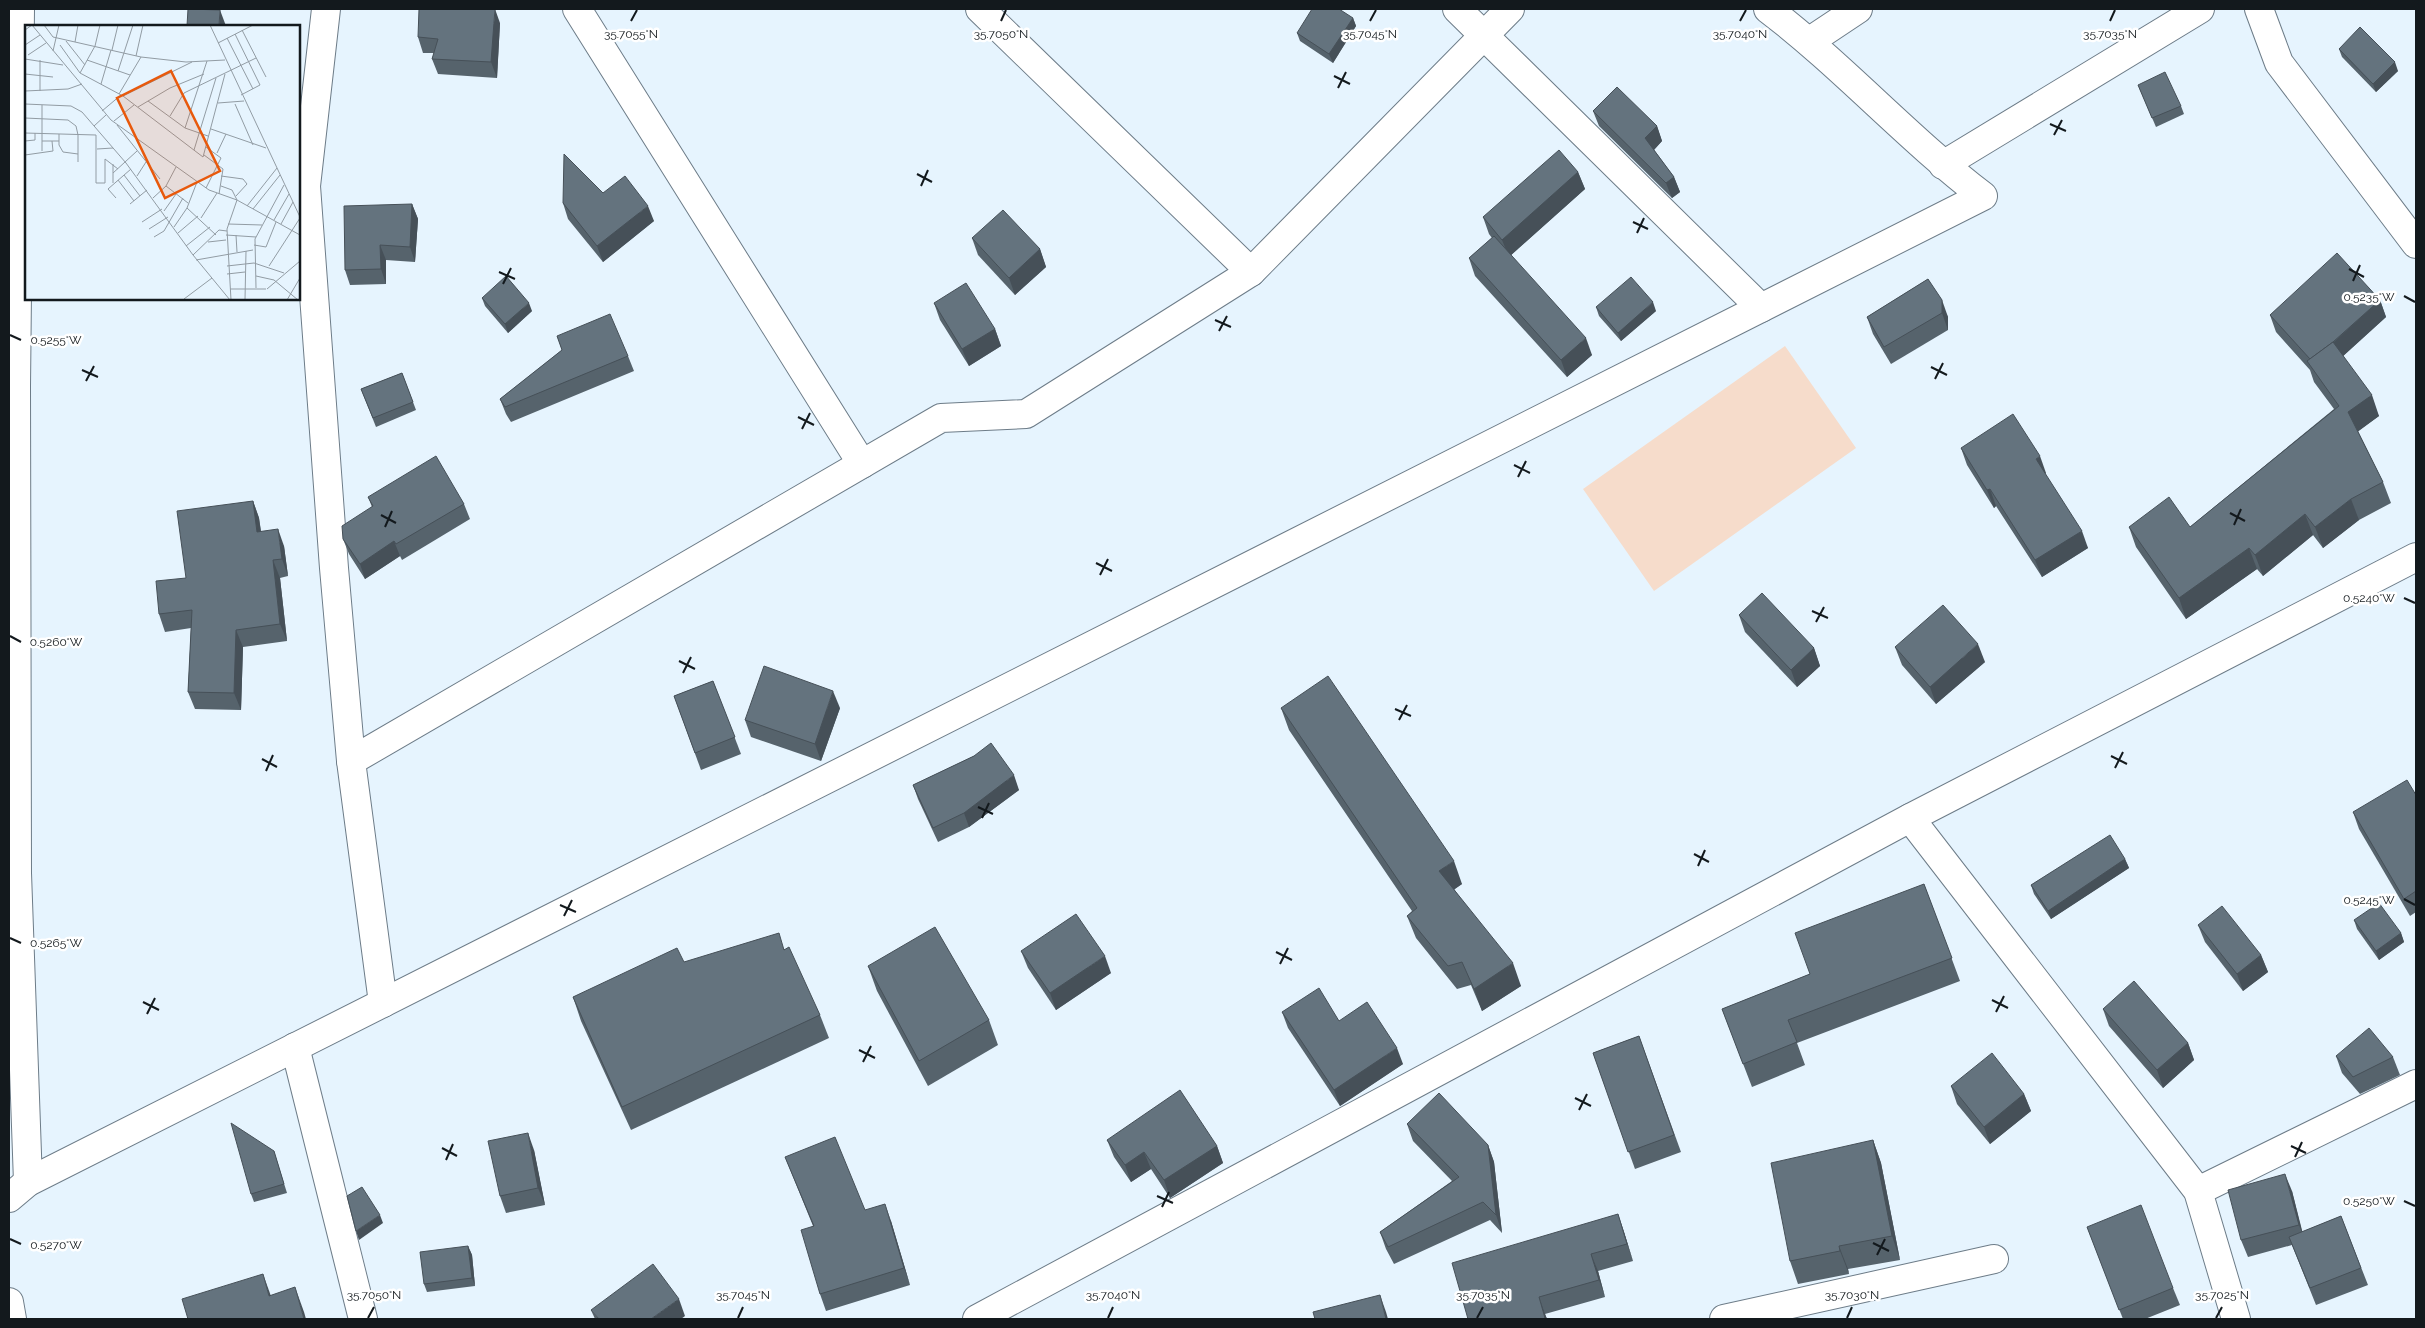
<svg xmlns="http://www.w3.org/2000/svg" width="2425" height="1328" font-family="Raleway,sans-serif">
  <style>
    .green { fill: #f6dccb }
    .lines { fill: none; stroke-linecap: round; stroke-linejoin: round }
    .street-casing { stroke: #6d7c88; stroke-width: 30 }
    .secondary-casing { stroke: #6d7c88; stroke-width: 30 }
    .street { stroke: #fff; stroke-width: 28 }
    .secondary { stroke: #fff; stroke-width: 28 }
    .wall { fill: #56636c }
    .shaded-wall { fill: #465058 }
    .building { fill: #64737e; stroke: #465058 }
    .ticks { fill: none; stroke: #13191d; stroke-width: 2 }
    .inset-road { fill: none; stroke: #929ca4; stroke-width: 1 }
    .view { fill: #e8590c; fill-opacity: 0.15; stroke: #e8590c; stroke-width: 2.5 }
    .inset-edge { fill: none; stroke: #13191d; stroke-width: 2.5 }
    .ticks-label { font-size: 12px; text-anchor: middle; fill: #13191d; stroke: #fff; stroke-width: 5; stroke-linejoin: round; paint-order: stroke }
  </style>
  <rect width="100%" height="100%" fill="#e6f4fe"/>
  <path class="green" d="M1785,346L1856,448L1654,591L1583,489Z"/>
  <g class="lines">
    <defs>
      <g id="street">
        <path d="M20,9L16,387L17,873L28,1182"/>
        <path d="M326,9L306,186L334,568L351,761L383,1003"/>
        <path d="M577,9L862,464"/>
        <path d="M980,9L1251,272"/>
        <path d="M1457,9L1761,308"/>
        <path d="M2259,9L2279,63L2416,244"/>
        <path d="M1810,41L1858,9"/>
        <path d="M1943,165L2200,9"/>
        <path d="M351,761L941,418L1026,414L1251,272L1510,9"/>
        <path d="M1910,818L2198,1191L2236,1319"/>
        <path d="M295,1047L363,1319"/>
        <path d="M2198,1191L2416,1084"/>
        <path d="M9,1198L28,1182L1983,196C1907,138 1844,67 1768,9"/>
        <path d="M9,1302L12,1319"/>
        <path d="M1724,1319L1994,1259"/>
      </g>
      <path id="secondary" d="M977,1319L1910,818L2416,557"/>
    </defs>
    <use href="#street" class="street-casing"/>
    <use href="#secondary" class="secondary-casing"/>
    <use href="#street" class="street"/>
    <use href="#secondary" class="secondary"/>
  </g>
  <g class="wall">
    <path d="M1353,18L1356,26L1333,63L1300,41L1297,33Z"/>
    <path d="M500,23L497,78L438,74L432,59L434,53H423L418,37Z"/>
    <path d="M2339,49L2398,71L2376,92L2342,57Z"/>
    <path d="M2138,85L2181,106L2184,114L2156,127Z"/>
    <path d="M1593,111L1657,126L1662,141L1654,150L1674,177L1680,192L1672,198L1599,126Z"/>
    <path d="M1578,172L1585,189L1511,255L1592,355L1567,377L1475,276L1469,258L1492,238L1489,234L1483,217Z"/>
    <path d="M603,193L654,221L603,262L568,219L563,203Z"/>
    <path d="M412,204L418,219L415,262L386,260V284L350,285L345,270Z"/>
    <path d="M972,238L1040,249L1046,267L1015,295L978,255Z"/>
    <path d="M1928,279L1948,317V330L1891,364L1873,334L1867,317Z"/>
    <path d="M482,298L532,311L508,333L485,306Z"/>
    <path d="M2380,300L2386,317L2343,356L2379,416L2358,431L2383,482L2391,503L2359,520L2323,548L2313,535L2263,576L2257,569L2186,619L2136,547L2129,527H2190L2334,409L2314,382L2310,370L2276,332L2270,315Z"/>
    <path d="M934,303L995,329L1001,346L969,366L940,320Z"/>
    <path d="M1596,307L1656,311L1621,341L1599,316Z"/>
    <path d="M557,336L628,356L634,371L511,422L506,414L500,399L562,350Z"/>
    <path d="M402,373L416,410L376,427L361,389Z"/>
    <path d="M1961,448L2046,473L2045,474L2088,548L2042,577L1996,506L1994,508L1967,465Z"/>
    <path d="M368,497L464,504L470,519L402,560L400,556L365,579L349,554L343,539L372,507Z"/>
    <path d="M253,501L259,518L261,531L284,546L288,576L280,578L287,641L243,647L241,710L195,709L188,692L191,628L165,632L159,614Z"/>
    <path d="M1739,615L1814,648L1820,666L1797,687L1745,632Z"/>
    <path d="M1895,647L1985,662L1936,704L1902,665Z"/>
    <path d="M713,681L741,754L701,770L674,696Z"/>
    <path d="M840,708L821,761L751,737L745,720Z"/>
    <path d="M1281,708L1462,884L1454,889L1521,986L1482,1011L1471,985L1457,989L1416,938L1407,916L1412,911L1289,730Z"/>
    <path d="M974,756L1019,790L969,827L938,842L918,799L913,785Z"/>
    <path d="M2416,795V912L2410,916L2359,829L2353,812Z"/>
    <path d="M2125,859L2129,868L2051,919L2034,894L2031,885Z"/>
    <path d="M1924,884L1960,981L1797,1043L1805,1065L1752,1087L1722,1009L1810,974Z"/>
    <path d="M2354,920L2401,933L2404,942L2379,960L2357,929Z"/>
    <path d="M2198,925L2261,955L2268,972L2243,991L2205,942Z"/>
    <path d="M785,949L820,1015L829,1038L631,1130L581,1021L573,997L684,962Z"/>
    <path d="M1021,951L1111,973L1056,1010L1028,968Z"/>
    <path d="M868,966L989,1020L998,1045L928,1086L877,991Z"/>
    <path d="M2103,1009L2188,1043L2194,1060L2163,1088L2109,1026Z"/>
    <path d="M1282,1012L1403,1064L1340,1106L1288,1028Z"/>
    <path d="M1639,1036L1681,1152L1635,1169L1593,1053Z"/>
    <path d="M2336,1056L2393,1057L2400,1075L2360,1094L2342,1073Z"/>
    <path d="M1951,1086L2024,1094L2031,1111L1990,1144L1957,1104Z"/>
    <path d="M1407,1124L1488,1145L1494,1162L1502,1233L1490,1220L1394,1264L1386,1249L1380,1232L1452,1181L1413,1141Z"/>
    <path d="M1107,1140L1217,1146L1223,1163L1170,1198L1151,1169L1131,1182L1114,1157Z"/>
    <path d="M1873,1140L1881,1163L1900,1260L1848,1269L1849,1274L1798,1284L1790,1261Z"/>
    <path d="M534,1150L545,1205L506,1213L500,1196Z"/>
    <path d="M274,1151L287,1193L254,1202L251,1194Z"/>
    <path d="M785,1157L865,1210L891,1221L910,1285L826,1311L820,1294L813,1226Z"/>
    <path d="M2292,1191L2302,1232L2341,1216L2368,1285L2316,1305L2292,1245L2248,1257L2241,1240Z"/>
    <path d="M1618,1214L1624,1232L1633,1261L1598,1271L1605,1297L1545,1314L1547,1319H1468Z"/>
    <path d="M2087,1227L2173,1288L2180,1305L2145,1319H2123Z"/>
    <path d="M468,1246L472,1255L475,1286L427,1292L424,1284Z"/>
    <path d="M591,1310L599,1319H595Z"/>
  </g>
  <g class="shaded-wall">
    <path d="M495,9L500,23L497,78L491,62Z"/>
    <path d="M220,10L226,26H219Z"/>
    <path d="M1353,18L1356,26L1333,63L1329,54Z"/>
    <path d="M2395,62L2398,71L2376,92L2373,84Z"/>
    <path d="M1657,126L1662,141L1651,153L1645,138Z"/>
    <path d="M1578,172L1585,189L1509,257L1502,240Z"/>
    <path d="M1674,177L1680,192L1672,198L1666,183Z"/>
    <path d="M412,204L418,219L415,262L410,247Z"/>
    <path d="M648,206L654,221L603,262L597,246Z"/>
    <path d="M380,245L386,260V284L381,269Z"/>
    <path d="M1040,249L1046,267L1015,295L1009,278Z"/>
    <path d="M1942,300L1948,317V330L1942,313Z"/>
    <path d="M2380,300L2386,317L2319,378L2312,362Z"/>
    <path d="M1653,302L1656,311L1621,341L1618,333Z"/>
    <path d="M529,303L532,311L508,333L505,324Z"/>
    <path d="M995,329L1001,346L969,366L962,349Z"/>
    <path d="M1586,338L1592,355L1567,377L1561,360Z"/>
    <path d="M2372,395L2379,416L2356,433L2348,412Z"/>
    <path d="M2040,456L2046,473L2042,476L2036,459Z"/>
    <path d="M1990,489L1996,506L1994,508L1987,490Z"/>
    <path d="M2351,499L2359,520L2323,548L2315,527Z"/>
    <path d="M253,501L259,518L263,549L257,532Z"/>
    <path d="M2305,514L2313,535L2263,576L2255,555Z"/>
    <path d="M278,529L284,546L288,576L282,559Z"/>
    <path d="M2082,531L2088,548L2042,577L2035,560Z"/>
    <path d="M394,541L400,556L365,579L360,564Z"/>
    <path d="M2249,548L2257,569L2186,619L2179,598Z"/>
    <path d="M273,560L280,578L287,641L280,624Z"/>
    <path d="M236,630L243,647L241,710L234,693Z"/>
    <path d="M1978,644L1985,662L1936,704L1930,687Z"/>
    <path d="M1814,648L1820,666L1797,687L1791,670Z"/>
    <path d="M833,691L840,708L821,761L815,744Z"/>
    <path d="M1014,775L1019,790L969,827L964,813Z"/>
    <path d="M2125,859L2129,868L2051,919L2048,911Z"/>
    <path d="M1454,861L1462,884L1448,894L1439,871Z"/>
    <path d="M2401,933L2404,942L2379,960L2376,951Z"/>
    <path d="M2261,955L2268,972L2243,991L2237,974Z"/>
    <path d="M1105,956L1111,973L1056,1010L1050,993Z"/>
    <path d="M1513,963L1521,986L1482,1011L1474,989Z"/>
    <path d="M2188,1043L2194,1060L2163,1088L2157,1070Z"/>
    <path d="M1397,1048L1403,1064L1340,1106L1334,1090Z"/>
    <path d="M2024,1094L2031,1111L1990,1144L1984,1127Z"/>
    <path d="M528,1133L534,1150L545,1205L538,1188Z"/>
    <path d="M1873,1140L1881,1163L1900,1260L1892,1236Z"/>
    <path d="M1488,1145L1494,1162L1502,1233L1496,1215Z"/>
    <path d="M1217,1146L1223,1163L1170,1198L1164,1180Z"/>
    <path d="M1144,1152L1151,1169L1131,1182L1125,1165Z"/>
    <path d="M2285,1174L2292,1191L2305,1242L2299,1225Z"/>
    <path d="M885,1204L891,1221L910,1285L904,1268Z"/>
    <path d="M1618,1214L1624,1232L1633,1261L1627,1244Z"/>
    <path d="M380,1215L383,1223L359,1240L356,1231Z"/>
    <path d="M468,1246L472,1255L475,1286L472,1278Z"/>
    <path d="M1839,1246L1848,1269L1849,1274L1840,1251Z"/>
    <path d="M1591,1254L1598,1271L1605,1297L1599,1280Z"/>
    <path d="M263,1274L272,1299L269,1296Z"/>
    <path d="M295,1287L304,1312L306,1319H304Z"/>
    <path d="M1380,1295L1386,1312L1388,1319H1386Z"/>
    <path d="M1539,1297L1545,1314L1547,1319H1546L1545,1318Z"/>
    <path d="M679,1299L685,1316L681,1319H651Z"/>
  </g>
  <g class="building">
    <path d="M188,9L220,10L219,26H187Z"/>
    <path d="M419,9H495L491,62L432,59L438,39L418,37Z"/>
    <path d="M1312,9H1339L1353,18L1329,54L1297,33Z"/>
    <path d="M2360,27L2395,62L2373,84L2339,49Z"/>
    <path d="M2165,72L2181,106L2152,118L2138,85Z"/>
    <path d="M1617,87L1657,126L1645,138L1674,177L1666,183L1593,111Z"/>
    <path d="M1559,150L1578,172L1502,240L1483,217Z"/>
    <path d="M564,154L603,193L625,176L648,206L597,246L563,203Z"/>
    <path d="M412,204L410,247L380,245L381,269L345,270L344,206Z"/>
    <path d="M1003,210L1040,249L1009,278L972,238Z"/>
    <path d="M1494,236L1586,338L1561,360L1469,258Z"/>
    <path d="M2337,253L2380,300L2333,342L2310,359L2270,315Z"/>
    <path d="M506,276L529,303L505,324L482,298Z"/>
    <path d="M1631,277L1653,302L1618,333L1596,307Z"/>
    <path d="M1928,279L1942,300V313L1884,347L1867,317Z"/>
    <path d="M966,283L995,329L962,349L934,303Z"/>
    <path d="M610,314L628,356L505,407L500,399L562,350L557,336Z"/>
    <path d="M2333,342L2372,395L2348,412L2383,482L2351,499L2315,527L2305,514L2255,555L2249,548L2179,598L2129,527L2169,497L2190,527L2339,406L2307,361Z"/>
    <path d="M402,373L413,402L373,418L361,389Z"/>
    <path d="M2013,414L2040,456L2036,459L2082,531L2035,560L1990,489L1987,490L1961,448Z"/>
    <path d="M436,456L464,504L396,544L394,541L360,564L343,539L342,526L373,506L368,497Z"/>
    <path d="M253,501L257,532L278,529L282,559L273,560L280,624L236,630L234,693L188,692L192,610L159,614L156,581L186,578L177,511Z"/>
    <path d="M1762,593L1814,648L1791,670L1739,615Z"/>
    <path d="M1943,605L1978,644L1930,687L1895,647Z"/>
    <path d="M764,666L833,691L815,744L745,720Z"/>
    <path d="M1328,676L1454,861L1439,871L1513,963L1474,989L1462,962L1448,966L1407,916L1417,908L1281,708Z"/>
    <path d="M713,681L735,737L695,753L674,696Z"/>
    <path d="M991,743L1014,775L964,813L933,828L913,785L974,756Z"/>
    <path d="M2407,780L2416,795V891L2404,899L2353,812Z"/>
    <path d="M2110,835L2125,859L2048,911L2031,885Z"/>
    <path d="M1924,884L1952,958L1788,1020L1797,1042L1743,1064L1722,1009L1810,974L1795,933Z"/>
    <path d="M2379,903L2401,933L2376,951L2354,920Z"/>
    <path d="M2222,906L2261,955L2237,974L2198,925Z"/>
    <path d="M1076,914L1105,956L1050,993L1021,951Z"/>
    <path d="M935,927L989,1020L919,1061L868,966Z"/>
    <path d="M779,933L784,950L789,947L820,1015L622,1107L573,997L677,948L684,962Z"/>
    <path d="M2134,981L2188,1043L2157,1070L2103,1009Z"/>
    <path d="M1319,988L1339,1021L1367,1002L1397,1048L1334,1090L1282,1012Z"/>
    <path d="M2369,1028L2393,1057L2353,1077L2336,1056Z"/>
    <path d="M1639,1036L1674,1135L1628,1152L1593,1053Z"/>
    <path d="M1992,1053L2024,1094L1984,1127L1951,1086Z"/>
    <path d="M1180,1090L1217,1146L1164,1180L1144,1152L1125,1165L1107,1140Z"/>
    <path d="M1439,1093L1488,1145L1496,1215L1483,1202L1388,1247L1380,1232L1459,1177L1407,1124Z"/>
    <path d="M231,1123L274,1151L284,1184L251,1194Z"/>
    <path d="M528,1133L538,1188L500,1196L488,1141Z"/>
    <path d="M835,1137L865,1210L885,1204L904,1268L820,1294L801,1230L814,1226L785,1157Z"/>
    <path d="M1873,1140L1892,1236L1839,1246L1840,1251L1790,1261L1771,1163Z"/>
    <path d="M2285,1174L2299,1225L2241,1240L2228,1190Z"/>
    <path d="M362,1187L380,1215L356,1231L347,1196Z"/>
    <path d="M2141,1205L2173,1288L2119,1310L2087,1227Z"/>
    <path d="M1618,1214L1627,1244L1591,1254L1599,1280L1539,1297L1545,1318L1542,1319H1468L1452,1263Z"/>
    <path d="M2341,1216L2361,1268L2310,1288L2289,1237Z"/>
    <path d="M468,1246L472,1278L424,1284L420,1252Z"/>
    <path d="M653,1264L679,1299L651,1319H599L591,1310Z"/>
    <path d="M263,1274L269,1296L295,1287L304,1319H188L182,1299Z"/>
    <path d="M1380,1295L1386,1319H1315L1313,1312Z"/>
  </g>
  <path class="ticks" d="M631,21L637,10M1001,21L1006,10M1370,21L1376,10M1740,21L1746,10M2110,21L2115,10M1334,76L1350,84M1338,88L1346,72M2050,124L2066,131M2054,135L2062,120M917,174L932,182M921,186L928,170M1633,222L1648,229M1637,233L1644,218M2349,269L2364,277M499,272L515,279M2353,281L2360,265M503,284L511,268M2404,296L2415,302M1215,320L1231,327M1219,331L1227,316M10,335L21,340M1931,367L1947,375M82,370L98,377M1935,379L1943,363M86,381L94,366M798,417L814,425M802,429L810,413M1514,465L1530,473M1518,477L1526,461M2230,513L2245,521M381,515L396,523M2234,525L2241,509M385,527L392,511M1096,563L1112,571M1100,575L1108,559M2404,598L2415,603M1812,611L1828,618M1816,622L1824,607M10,636L21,642M679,661L695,669M683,673L691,657M1395,709L1411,716M1399,720L1407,705M2111,756L2127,764M262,759L277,767M2115,768L2123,752M266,771L273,755M978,807L993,814M982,818L989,803M1694,854L1709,862M1698,866L1705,850M2404,899L2415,905M560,905L576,912M564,916L572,900M10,938L21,943M1276,952L1292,960M1280,964L1288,948M1992,1000L2008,1008M143,1002L159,1010M1996,1012L2004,996M147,1014L155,998M859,1050L875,1058M863,1062L871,1046M1575,1098L1591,1106M1579,1110L1587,1094M2291,1146L2306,1153M442,1148L457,1156M2295,1157L2302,1142M446,1160L453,1144M1157,1196L1173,1203M2404,1201L2415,1206M1162,1207L1169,1192M10,1239L21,1244M1873,1243L1889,1251M1877,1255L1885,1239M368,1318L374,1307M738,1318L743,1307M1108,1318L1113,1307M1477,1318L1483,1307M1847,1318L1852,1307M2216,1318L2222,1307"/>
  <g transform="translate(25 25)">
    <rect width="275" height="275" fill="#e6f4fe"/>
    <path class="inset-road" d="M19,0L28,12L116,32L161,37L200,35M185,0L275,192M0,5L7,0L86,95L184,165L212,175L275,210M217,5L241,52M210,9L235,60L216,70M202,13L228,64M41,16L60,40M50,17L53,0M193,18L228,0M0,20L15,10M35,20L55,48L98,71L178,132L200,49M87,25L93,0M28,26L34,0M3,30L21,18M111,31L118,0M0,34L38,40M15,35V66M62,35L105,50M93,46L108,0M55,48L70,21L75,0M0,49L28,52M76,59L86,25M0,66L43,64L57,59M94,69L116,32M98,71L167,37M123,76L160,103L183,111M193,78L219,76M0,79L46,81L57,87L101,138L168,230L205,275M210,79L228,120M113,82L145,63L179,49M77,86L96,70M145,91L159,68L231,33M0,93L43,95L51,101L53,110V137M89,96L109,80M92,100L135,154M69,101L81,90M160,103L182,36M186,104L241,123M0,108L71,110M34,109V120L38,127L53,129M71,110V158H80V134L93,144M0,116L10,115V108M17,116H34M72,124L88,123M169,125L191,53M17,126V80M192,128L201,109M0,130L28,126L27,116M179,130L198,144L194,169M88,139V158M88,148L112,126M99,150L115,171M112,151L121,137M196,151L218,154L222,159L211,171M93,155L109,176M141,161L163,178M196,161L207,165L212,175L202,204L206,275M181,163L196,133L181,122M91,173L83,164L106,144M128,173L141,161L151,142M105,179L122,165M222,181L252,143M162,183L191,210M228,184L255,150M139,186L151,169M176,193L192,168M249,195L264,169M117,197L137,184M203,199L237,200M256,199L268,177M149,202L162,183L172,157M124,204L143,192M153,208L173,191M201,210L231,212M211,210L212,227M129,212L139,206L158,173M183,217L201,215M229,220L241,222L251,197M161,221L185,202M168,230L194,205L202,206M171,235L228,225M202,241L229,238L259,248M244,241L275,193M202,249L220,247M231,251L249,255L273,275M231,263L230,214L259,160M205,264H241M242,264L275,236M159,274L187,253M220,275L221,226M262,275L275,253"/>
    <path class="view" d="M146,46L195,146L140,173L92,73Z"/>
    <rect width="275" height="275" class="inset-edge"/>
  </g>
  <g class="ticks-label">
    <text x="631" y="38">35.7055°N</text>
    <text x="1001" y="38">35.7050°N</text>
    <text x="1370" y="38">35.7045°N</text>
    <text x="1740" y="38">35.7040°N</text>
    <text x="2110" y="38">35.7035°N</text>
    <text x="2369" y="301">0.5235°W</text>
    <text x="56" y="344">0.5255°W</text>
    <text x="2369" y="602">0.5240°W</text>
    <text x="56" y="646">0.5260°W</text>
    <text x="2369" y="904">0.5245°W</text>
    <text x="56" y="947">0.5265°W</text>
    <text x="2369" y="1205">0.5250°W</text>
    <text x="56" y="1249">0.5270°W</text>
    <text x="374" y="1299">35.7050°N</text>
    <text x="743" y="1299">35.7045°N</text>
    <text x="1113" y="1299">35.7040°N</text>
    <text x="1483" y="1299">35.7035°N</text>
    <text x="1852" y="1299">35.7030°N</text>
    <text x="2222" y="1299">35.7025°N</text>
  </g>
  <rect width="2425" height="1328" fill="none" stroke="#13191d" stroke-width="20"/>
</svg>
